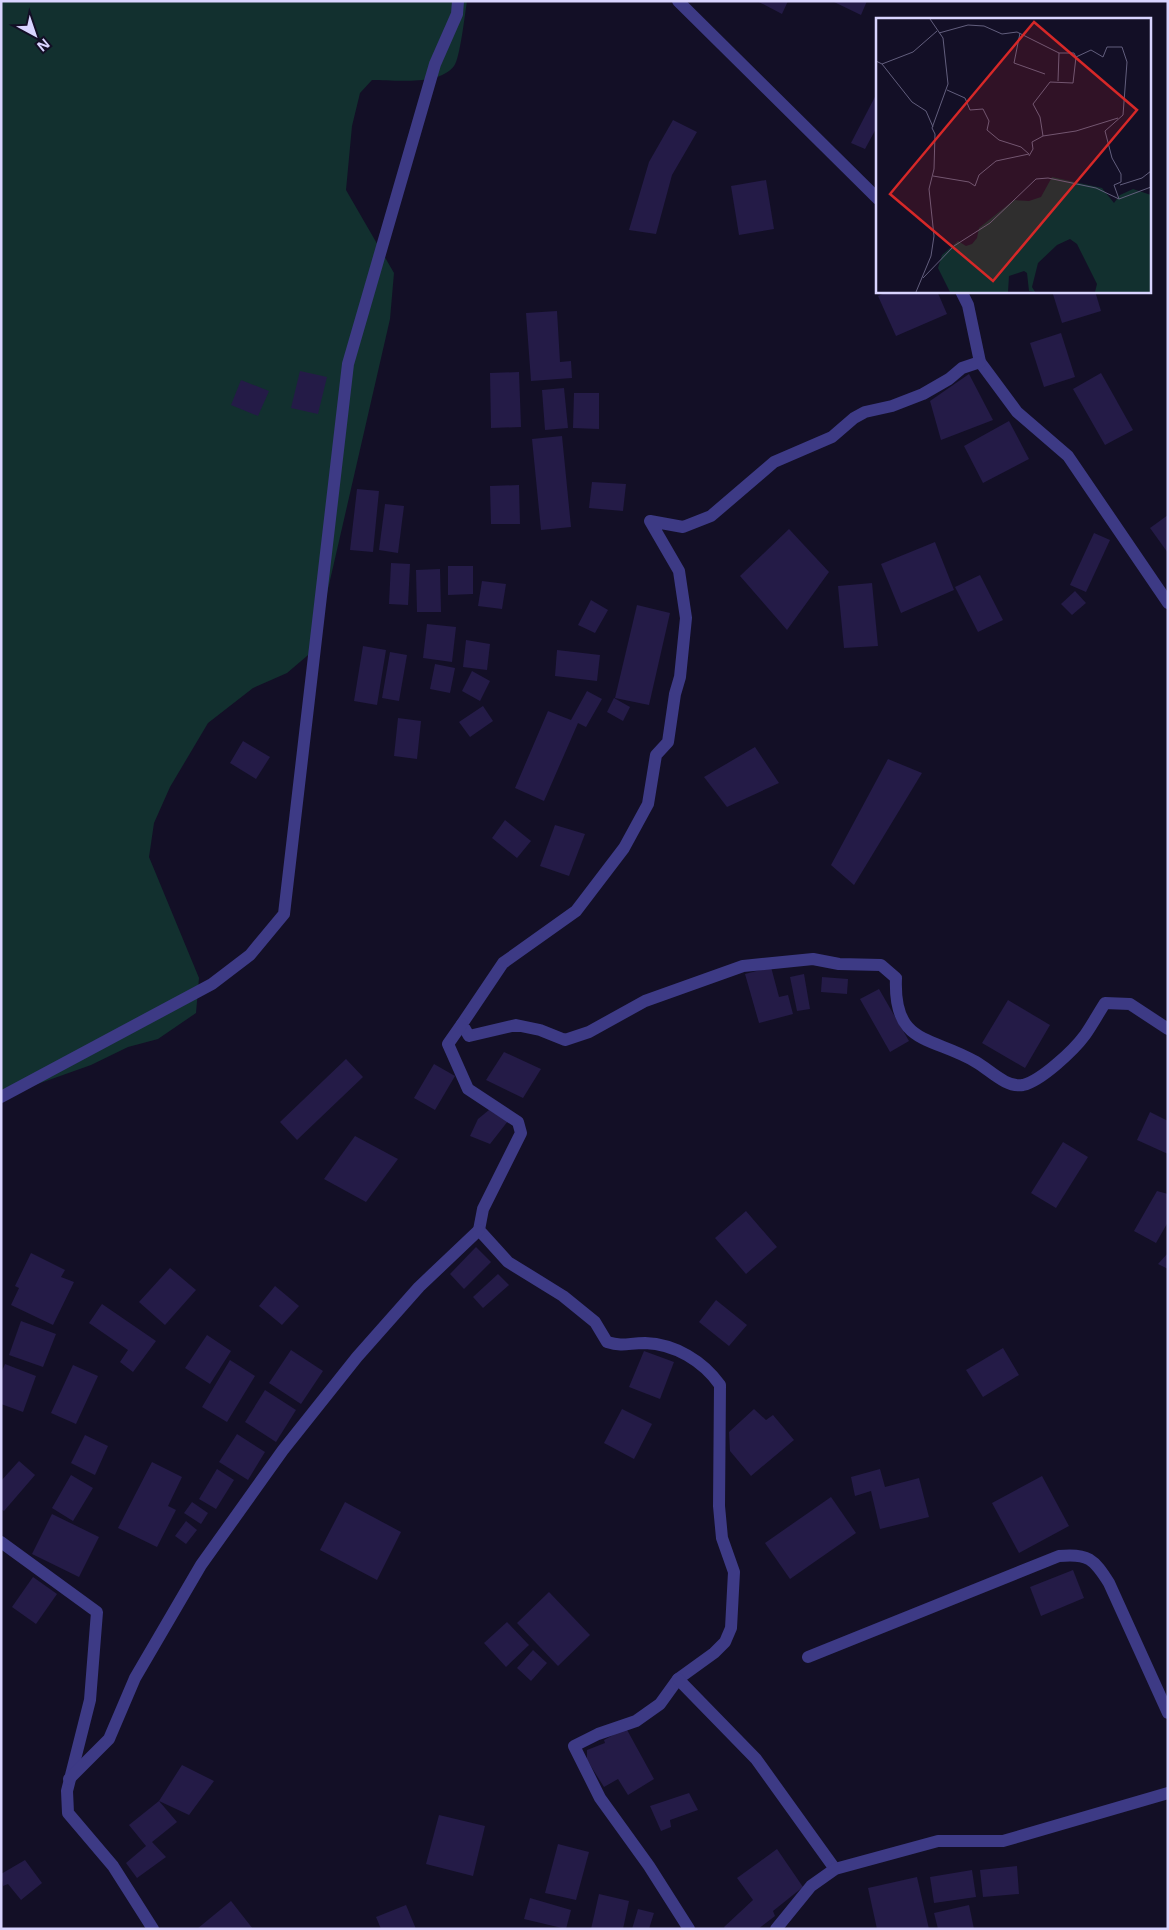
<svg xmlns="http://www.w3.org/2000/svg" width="1169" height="1930" viewBox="0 0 1169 1930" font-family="'Noto Sans',sans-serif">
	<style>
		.green { fill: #12302f }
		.building { fill: #241b47 }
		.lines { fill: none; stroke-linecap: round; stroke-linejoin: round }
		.minor { stroke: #3d3a85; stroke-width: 12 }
		.inset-road { fill: none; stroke: #625e7d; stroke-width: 1 }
		.view { fill: #d62828; fill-opacity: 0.15; stroke: #d62828; stroke-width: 2.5 }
		.inset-edge { fill: none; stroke: #d9d4ff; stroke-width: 2.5 }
	</style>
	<rect width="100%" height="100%" fill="#130f26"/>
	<!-- green -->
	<path class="green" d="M1,1H467C465,13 460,59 454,66C439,86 394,80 372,80L360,93L352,126L346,190L394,273L390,319L314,650L287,673L253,688L208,723L170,787L154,823L149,857L199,978L196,1013L158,1039L128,1047L91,1065L1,1097Z"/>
	<!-- building -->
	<g class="building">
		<path d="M757,1H788L782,14Z"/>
		<path d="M832,1H867L861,15Z"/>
		<path d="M878,91V125L865,149L851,143Z"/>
		<path d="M673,120L697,132L672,175L656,234L629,230L649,162Z"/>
		<path d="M766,180L774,229L739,235L731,186Z"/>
		<path d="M889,291H937L947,314L896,336L878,296Z"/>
		<path d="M1052,291H1095L1101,311L1062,323Z"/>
		<path d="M557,311L560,362L571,361L572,378L531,381L526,313Z"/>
		<path d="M1061,333L1075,377L1044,387L1030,343Z"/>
		<path d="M300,371L327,377L318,414L291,408Z"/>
		<path d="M519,372L521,427L491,428L490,373Z"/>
		<path d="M1101,373L1133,430L1105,445L1073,389Z"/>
		<path d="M969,374L993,420L941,440L930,401Z"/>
		<path d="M241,380L269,391L258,416L231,405Z"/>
		<path d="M564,388L568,428L545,430L542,390Z"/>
		<path d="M574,393H599V429L573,428Z"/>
		<path d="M1009,421L1029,459L983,483L964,446Z"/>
		<path d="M562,436L571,527L541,530L532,439Z"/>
		<path d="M592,482L626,484L623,511L589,508Z"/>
		<path d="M519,485L520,524H491L490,486Z"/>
		<path d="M357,489L379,491L373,552L350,550Z"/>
		<path d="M385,504L404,506L398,553L379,550Z"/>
		<path d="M1168,515V553L1150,528Z"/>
		<path d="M789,529L829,572L787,630L740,576Z"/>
		<path d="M1094,533L1110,540L1086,592L1070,585Z"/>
		<path d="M935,542L954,590L901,613L881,564Z"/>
		<path d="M391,563L410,564L408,605L389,604Z"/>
		<path d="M448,566H473V594L448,595Z"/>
		<path d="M440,569L441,612H417L416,570Z"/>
		<path d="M980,575L1003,620L978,632L955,587Z"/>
		<path d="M482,581L506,584L502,609L478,606Z"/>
		<path d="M872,583L878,646L844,648L838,586Z"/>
		<path d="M1075,591L1086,603L1072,615L1061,604Z"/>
		<path d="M591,600L608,610L595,633L578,625Z"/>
		<path d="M637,605L670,613L649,705L615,698Z"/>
		<path d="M427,624L456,627L452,662L423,658Z"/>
		<path d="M466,640L490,644L487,670L463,667Z"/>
		<path d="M363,646L386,650L377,705L354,701Z"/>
		<path d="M557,650L600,655L597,681L555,676Z"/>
		<path d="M390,652L407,655L399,701L382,698Z"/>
		<path d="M435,664L455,668L450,693L430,689Z"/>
		<path d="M472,671L490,681L480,701L462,691Z"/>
		<path d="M587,691L602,699L586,727L578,723L544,801L515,788L548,711L571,720Z"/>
		<path d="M614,698L630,707L623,721L607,712Z"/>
		<path d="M483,706L493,721L470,737L459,722Z"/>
		<path d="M398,718L421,721L417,759L394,756Z"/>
		<path d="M243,741L270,757L256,779L230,763Z"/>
		<path d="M755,747L779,783L727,807L704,777Z"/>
		<path d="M888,759L922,773L854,885L831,865Z"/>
		<path d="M505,820L531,841L517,858L492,838Z"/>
		<path d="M555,825L585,834L569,876L540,866Z"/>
		<path d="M771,967L779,997L788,995L793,1014L759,1023L745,974Z"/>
		<path d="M804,974L810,1009L797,1011L790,977Z"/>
		<path d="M822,977L848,979L847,994L821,992Z"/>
		<path d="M879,989L909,1041L890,1052L860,999Z"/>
		<path d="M1008,1000L1050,1025L1025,1068L982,1043Z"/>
		<path d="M504,1052L541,1069L523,1098L486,1080Z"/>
		<path d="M346,1059L363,1077L297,1140L280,1122Z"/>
		<path d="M434,1064L455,1076L435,1110L414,1098Z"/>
		<path d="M489,1110L508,1121L490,1144L470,1136L478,1119Z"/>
		<path d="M1150,1112L1168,1121V1154L1137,1140Z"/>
		<path d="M355,1136L398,1159L366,1202L324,1179Z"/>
		<path d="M1063,1142L1088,1157L1056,1208L1031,1193Z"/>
		<path d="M1157,1191L1168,1194V1222L1156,1243L1134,1231Z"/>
		<path d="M746,1211L777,1247L746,1274L715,1238Z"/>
		<path d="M476,1247L491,1262L464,1289L450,1274Z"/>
		<path d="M31,1253L65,1270L61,1277L74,1282L53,1325L11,1305L19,1288L15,1286Z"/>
		<path d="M1168,1253V1269L1158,1264Z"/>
		<path d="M170,1268L196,1290L165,1325L139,1302Z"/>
		<path d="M498,1274L509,1285L483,1308L473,1297Z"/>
		<path d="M275,1286L299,1306L282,1325L259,1306Z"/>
		<path d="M716,1300L747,1325L729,1346L699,1322Z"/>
		<path d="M102,1304L156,1341L133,1372L120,1362L128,1350L89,1323Z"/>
		<path d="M21,1321L56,1334L43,1367L9,1355Z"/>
		<path d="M207,1335L231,1351L210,1384L185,1368Z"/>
		<path d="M1003,1348L1019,1375L983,1397L966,1370Z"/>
		<path d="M291,1350L323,1371L301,1404L269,1383Z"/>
		<path d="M644,1351L674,1362L660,1399L629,1387Z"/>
		<path d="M230,1360L255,1376L227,1422L202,1407Z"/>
		<path d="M5,1364L36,1376L23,1412L1,1404V1373Z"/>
		<path d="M73,1365L98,1376L76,1424L51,1413Z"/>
		<path d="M265,1390L296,1410L276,1442L245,1422Z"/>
		<path d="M622,1409L652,1424L634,1459L604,1443Z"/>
		<path d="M754,1409L766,1420L773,1415L794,1440L751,1476L730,1451L729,1432Z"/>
		<path d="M237,1434L265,1452L248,1480L219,1462Z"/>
		<path d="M85,1435L108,1446L95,1475L71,1463Z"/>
		<path d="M19,1461L35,1475L4,1511L1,1509V1481Z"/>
		<path d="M152,1462L182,1477L168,1506L176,1510L157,1547L118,1528Z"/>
		<path d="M217,1469L234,1480L216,1509L199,1499Z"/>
		<path d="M880,1469L885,1487L919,1478L929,1517L880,1529L871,1491L855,1496L851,1477Z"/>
		<path d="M71,1475L93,1488L73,1521L52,1508Z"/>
		<path d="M1042,1476L1069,1526L1019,1553L992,1503Z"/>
		<path d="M831,1497L856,1533L790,1579L765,1543Z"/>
		<path d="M192,1502L208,1513L201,1524L184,1513Z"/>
		<path d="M345,1502L401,1532L377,1580L320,1550Z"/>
		<path d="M52,1514L99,1537L79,1577L32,1554Z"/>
		<path d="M186,1521L197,1530L186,1544L175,1536Z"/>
		<path d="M1073,1570L1084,1598L1041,1616L1030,1587Z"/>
		<path d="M33,1577L57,1594L36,1624L12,1607Z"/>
		<path d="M549,1592L590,1635L558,1666L517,1623Z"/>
		<path d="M507,1622L529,1645L506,1667L484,1643Z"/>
		<path d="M533,1650L547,1663L531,1681L517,1668Z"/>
		<path d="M626,1728L654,1779L628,1795L618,1779L604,1787L587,1760V1750L605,1743L604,1740Z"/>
		<path d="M182,1765L214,1781L189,1815L159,1801L177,1822L152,1842L166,1857L137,1878L126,1863L146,1846L129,1825L159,1801Z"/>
		<path d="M689,1793L698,1810L670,1820L671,1827L661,1831L650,1806Z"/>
		<path d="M439,1815L485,1826L473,1876L426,1864Z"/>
		<path d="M558,1844L589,1852L576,1900L545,1893Z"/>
		<path d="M777,1849L803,1887L773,1911L775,1916L758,1929H725L724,1927L753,1900L737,1878Z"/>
		<path d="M25,1860L42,1883L21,1900L8,1884L3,1886L1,1874Z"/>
		<path d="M1017,1866L1019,1894L983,1897L980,1870Z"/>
		<path d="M972,1870L976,1897L934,1903L930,1877Z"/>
		<path d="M917,1877L929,1929H877L868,1888Z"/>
		<path d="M599,1894L629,1901L623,1929H591Z"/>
		<path d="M530,1898L571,1910L566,1929L524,1919Z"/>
		<path d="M231,1901L253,1929H197Z"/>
		<path d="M406,1905L416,1929H381L376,1917Z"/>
		<path d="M969,1905L974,1929H938L934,1913Z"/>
		<path d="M638,1909L654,1913L649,1929H632Z"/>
	</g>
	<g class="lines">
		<!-- minor -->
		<g class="minor">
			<path d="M678,1L878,199"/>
			<path d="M961,291L968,305L980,362L1017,412L1068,456L1168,603"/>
			<path d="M980,362L962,368L949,379L923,394L892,406L865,412L854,418L832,437L774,462L711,516L683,527L650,521L679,571L686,618L680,677L675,694L668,742L656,755L648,804L624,848L576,911L503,963L462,1024L469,1036L516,1025L540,1030L565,1040L589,1032L645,1001L743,966L813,959L839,964L881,965L896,978C893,1046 932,1036 976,1062C990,1070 1006,1088 1023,1085C1041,1081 1074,1050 1085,1035C1092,1025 1098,1014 1105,1003L1130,1004L1168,1029"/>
			<path d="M462,1024L448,1044L468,1089L518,1122L521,1133L483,1209L479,1230L508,1262L563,1296L595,1322L607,1342C624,1347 628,1343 645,1343C675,1344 703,1361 720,1385L719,1506L722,1538L734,1572L731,1628L725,1642L714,1653L678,1679L660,1704L636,1721L598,1734L574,1746L600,1798L649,1866L689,1929"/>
			<path d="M1,1097L212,984L250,955L284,914L348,364L435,64L457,14L458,1"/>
			<path d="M1,1542L97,1612L90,1700L67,1791L68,1813L113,1866L153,1929"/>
			<path d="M808,1657L1059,1556C1088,1553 1094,1559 1109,1583L1168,1713"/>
			<path d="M678,1679L756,1759L835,1869"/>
			<path d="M69,1779L109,1739L135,1678L201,1565L283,1450L357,1357L419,1287L479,1230"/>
			<path d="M776,1929L811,1886L835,1869L938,1841H1003L1168,1793"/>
		</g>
	</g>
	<!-- overview -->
	<g transform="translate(876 18)">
		<rect width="275" height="275" fill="#130f26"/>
		<path d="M176,159L226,170L238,185L244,177L257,171L275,177V274H219L221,266L201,226L194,221L181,227L162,245L156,269L159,274L153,273L151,255L148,253L133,258L132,274H74L62,250L66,237L82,223L90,228L96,226L101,220L103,210L138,182L153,183L165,179Z" fill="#12302f"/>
		<path class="inset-road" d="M63,15L92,7L108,8L126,16L141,14L183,35H198L200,39L215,32L227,39L231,29H246L251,44L247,97L229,113L236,140L245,156V164L238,167L243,181M144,15L138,45L169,56M0,43L6,46L37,34L61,13M6,46L36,84L50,93L57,109M182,63L183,35M167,118L200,113L242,100M153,138L157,131L156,124L167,118L164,99L157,86L174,64L197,65L200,39M57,158L93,164L99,168L103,157L120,143L153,136L145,129L123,122L111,112L113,103L107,91L94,92L89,80L71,72M244,167L266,160L275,153M243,181L275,169M47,260L78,228L114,205L160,161L172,160L220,170L243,181M40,274L55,238L58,218L53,171L58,151L59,116L56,110L72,66L67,20L54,1"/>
		<path class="view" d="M158,4L261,92L117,263L14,176Z"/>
		<rect width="275" height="275" class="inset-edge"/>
	</g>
	<!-- border -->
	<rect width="1169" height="1930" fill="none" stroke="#d9d4ff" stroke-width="5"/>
	<!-- north arrow -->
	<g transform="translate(35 35) rotate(140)" stroke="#130f26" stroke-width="4" paint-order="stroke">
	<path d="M0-4L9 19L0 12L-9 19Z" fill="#d9d4ff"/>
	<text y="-8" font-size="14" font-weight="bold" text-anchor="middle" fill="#d9d4ff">N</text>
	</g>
</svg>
